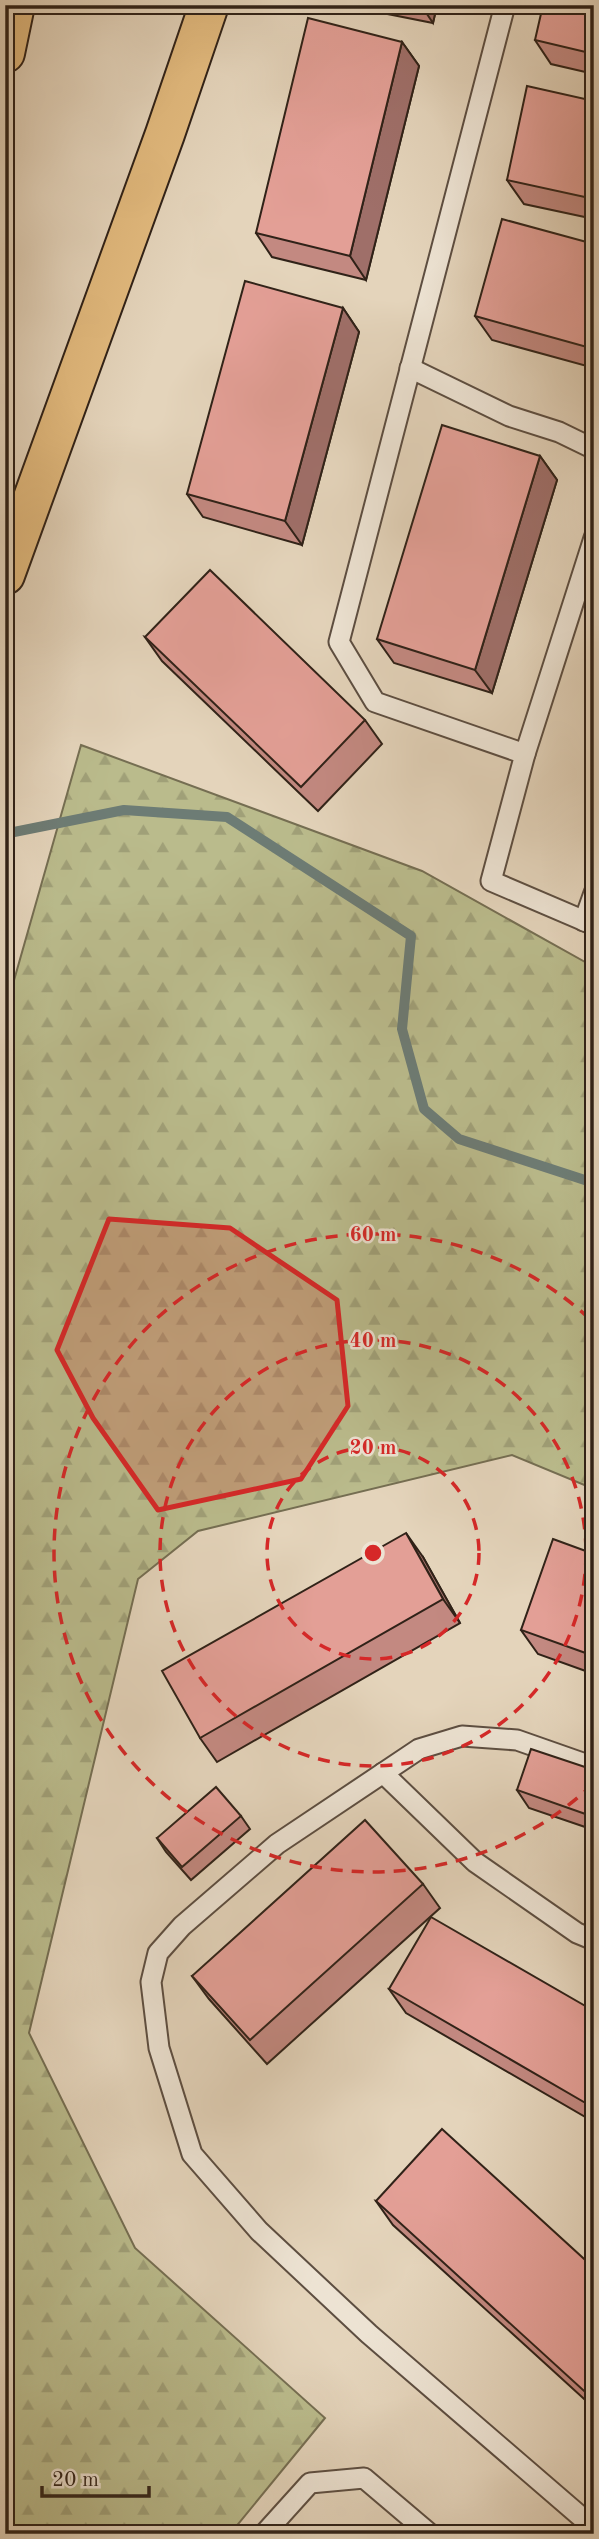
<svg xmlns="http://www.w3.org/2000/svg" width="599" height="2539" viewBox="0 0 599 2539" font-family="'Old Standard TT',serif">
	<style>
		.forest { fill: url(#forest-firs); stroke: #756e52; stroke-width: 2 }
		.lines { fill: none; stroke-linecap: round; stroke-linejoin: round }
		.stream { stroke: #6d7c75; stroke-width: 10 }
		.lane-casing { stroke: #5d4e41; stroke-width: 23 }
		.highway-casing { stroke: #302218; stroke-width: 42 }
		.lane { stroke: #ede3d3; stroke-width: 19 }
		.highway { stroke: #e2ba7e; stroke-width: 38 }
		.wall { fill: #c38981; stroke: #302218; stroke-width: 2 }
		.shaded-wall { fill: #9f6f69; stroke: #302218; stroke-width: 2 }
		.building { fill: #e39f96; stroke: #302218; stroke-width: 2 }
		.marked { fill: #d62828; fill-opacity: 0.2; stroke: #d62828; stroke-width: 5; stroke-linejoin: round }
		.ring { fill: none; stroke: #d62828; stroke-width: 3.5; stroke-dasharray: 12 9 }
		.centre { fill: #d62828; stroke: #ede3d3; stroke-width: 3.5 }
		.ring-label { font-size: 21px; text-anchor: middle; font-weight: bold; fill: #d62828; stroke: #ede3d3; stroke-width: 5; stroke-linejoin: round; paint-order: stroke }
	</style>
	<defs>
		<pattern id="forest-firs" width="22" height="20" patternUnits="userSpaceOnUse" patternTransform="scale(1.75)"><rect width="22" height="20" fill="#babb8c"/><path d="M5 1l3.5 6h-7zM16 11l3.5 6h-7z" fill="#a0a078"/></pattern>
	</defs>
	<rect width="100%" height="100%" fill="#e4d4bb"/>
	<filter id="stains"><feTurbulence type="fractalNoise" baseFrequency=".00286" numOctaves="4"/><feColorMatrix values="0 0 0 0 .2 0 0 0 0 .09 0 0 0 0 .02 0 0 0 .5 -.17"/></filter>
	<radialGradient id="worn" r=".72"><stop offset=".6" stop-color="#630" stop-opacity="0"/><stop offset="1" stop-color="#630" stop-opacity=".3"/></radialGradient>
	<!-- forest -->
	<path class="forest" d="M81,745L422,871L594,967V1489L512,1455L198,1531L138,1579L29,2033L135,2248L325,2418L230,2534H5V1012Z"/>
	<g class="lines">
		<!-- stream -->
		<path class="stream" d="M14,832L124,810L227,817L411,936L402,1029L424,1109L459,1139L594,1183"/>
		<!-- lane casing -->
		<g class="lane-casing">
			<g id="lane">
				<path d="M505,5L339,642L375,702L525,754L491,881L594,925"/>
				<path d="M410,368L509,416L559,432L594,449"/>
				<path d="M525,754L594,538"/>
				<path d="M584,921L594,893"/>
				<path d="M594,1767L517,1740L462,1736L419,1749L277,1844L182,1926L158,1953L151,1982L159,2048L192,2154L259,2231L369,2334L594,2528"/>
				<path d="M383,1773L475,1862L577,1933L594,1940"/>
				<path d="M264,2534L310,2483L364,2478L430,2534"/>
			</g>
		</g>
		<!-- highway casing -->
		<g class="highway-casing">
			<g id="highway">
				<path d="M5,53L15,5"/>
				<path d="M5,575L165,134L209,5"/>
			</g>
		</g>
		<!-- lane -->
		<use href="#lane" class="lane"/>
		<!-- highway -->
		<use href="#highway" class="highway"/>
	</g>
	<!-- wall -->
	<g class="wall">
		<path d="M342,5H437L433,23Z"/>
		<path d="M594,5V74L551,64L535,40Z"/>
		<path d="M402,42L419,66L366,280L272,257L256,233Z"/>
		<path d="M594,101V219L524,204L507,180Z"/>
		<path d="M594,244V368L492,340L475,316Z"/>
		<path d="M343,308L359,332L302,545L203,517L187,494Z"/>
		<path d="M540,456L557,480L492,693L394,663L377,639Z"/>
		<path d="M145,637L365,720L382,744L318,811L162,661Z"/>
		<path d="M594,1554V1674L538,1654L521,1630Z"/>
		<path d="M423,1557L460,1623L217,1762L200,1738Z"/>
		<path d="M594,1770V1830L529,1808L517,1790Z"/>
		<path d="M241,1816L250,1829L191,1880L166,1852L157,1838Z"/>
		<path d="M423,1884L440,1908L267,2064L209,1999L192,1976Z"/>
		<path d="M389,1989L594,2011V2122L406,2013Z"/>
		<path d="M376,2201L594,2268V2408L393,2225Z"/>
	</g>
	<!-- shaded-wall -->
	<g class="shaded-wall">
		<path d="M421,5H437L433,23Z"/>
		<path d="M402,42L419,66L366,280L350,256Z"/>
		<path d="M343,308L359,332L302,545L285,521Z"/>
		<path d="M540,456L557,480L492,693L475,670Z"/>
		<path d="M406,1533L423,1557L460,1623L443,1599Z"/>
		<path d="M594,2098V2111L589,2105Z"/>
	</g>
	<!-- building -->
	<g class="building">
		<path d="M543,5H594V54L535,40Z"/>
		<path d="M308,18L402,42L350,256L256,233Z"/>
		<path d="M527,86L594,101V199L507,180Z"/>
		<path d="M502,219L594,244V349L475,316Z"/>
		<path d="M245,281L343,308L285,521L187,494Z"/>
		<path d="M442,425L540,456L475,670L377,639Z"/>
		<path d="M210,570L365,720L301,787L145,637Z"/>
		<path d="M406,1533L443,1599L200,1738L162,1671Z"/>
		<path d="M553,1539L594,1554V1656L521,1630Z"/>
		<path d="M531,1749L594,1770V1817L517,1790Z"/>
		<path d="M216,1787L241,1816L182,1867L157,1838Z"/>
		<path d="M365,1820L423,1884L250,2040L192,1976Z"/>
		<path d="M431,1917L594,2011V2098L589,2105L389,1989Z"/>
		<path d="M442,2129L594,2268V2400L376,2201Z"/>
	</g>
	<!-- marked area -->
	<path class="marked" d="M109,1219L230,1228L337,1300L348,1406L301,1479L158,1510L93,1418L57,1350Z"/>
	<!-- distance rings -->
	<g class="ring">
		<circle cx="373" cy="1553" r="106"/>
		<circle cx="373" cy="1553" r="213"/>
		<path d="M593 1784A319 319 0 1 1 593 1322"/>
	</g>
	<circle cx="373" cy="1553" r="10" class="centre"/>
	<g class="ring-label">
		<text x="373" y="1241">60 m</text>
		<text x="373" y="1347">40 m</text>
		<text x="373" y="1454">20 m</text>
	</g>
	<!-- margin -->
	<rect width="599" height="2539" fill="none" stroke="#e4d4bb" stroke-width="28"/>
	<rect x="7" y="7" width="585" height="2525" fill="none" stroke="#302218" stroke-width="3.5"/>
	<rect x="14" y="14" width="571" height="2511" fill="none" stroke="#302218" stroke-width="2"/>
	<!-- scale -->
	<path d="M42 2486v10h107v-10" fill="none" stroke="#302218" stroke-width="3.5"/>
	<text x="52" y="2486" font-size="21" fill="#302218" stroke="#ede3d3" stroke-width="5" paint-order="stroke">20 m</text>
	<rect width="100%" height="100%" filter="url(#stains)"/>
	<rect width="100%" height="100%" fill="url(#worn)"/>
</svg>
